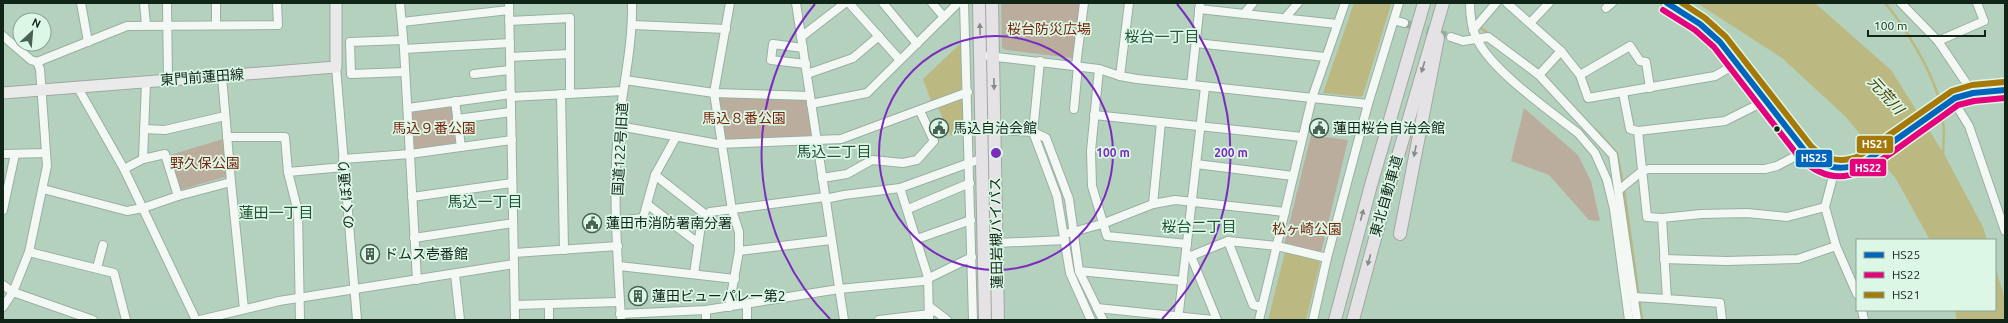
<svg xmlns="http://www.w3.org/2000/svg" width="2008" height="323" viewBox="0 0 2008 323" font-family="Ubuntu,'Noto Sans JP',sans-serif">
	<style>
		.green { fill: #bbad9d }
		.water { fill: #bcb881 }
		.pier { fill: #b4d1be }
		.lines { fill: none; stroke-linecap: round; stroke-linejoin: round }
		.stream { stroke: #bcb881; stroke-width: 2.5 }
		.minor-tunnel { stroke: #93ae9d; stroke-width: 8; stroke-dasharray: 8 4; stroke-linecap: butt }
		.minor-casing { stroke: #99afa1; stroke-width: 10 }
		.major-casing { stroke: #a0a7a3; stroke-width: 13 }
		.highway-casing { stroke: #a0a7a3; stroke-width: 14 }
		.minor { stroke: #f4f8f5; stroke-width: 8 }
		.major { stroke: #eaeaeb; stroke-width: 11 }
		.highway { stroke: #e4e2e4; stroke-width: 12 }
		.bus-1-casing { stroke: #dcf7e5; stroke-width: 9 }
		.bus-2-casing { stroke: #dcf7e5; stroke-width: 9 }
		.bus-3-casing { stroke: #dcf7e5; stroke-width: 9 }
		.bus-1 { stroke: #0065bd; stroke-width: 6 }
		.bus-2 { stroke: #e5007d; stroke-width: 6 }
		.bus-3 { stroke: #a67808; stroke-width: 6 }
		.oneway { fill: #858c88 }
		.ring { fill: none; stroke: #7b2cbf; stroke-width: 2 }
		.bus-dot { fill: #102418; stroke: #dcf7e5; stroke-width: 1.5 }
		.labels { text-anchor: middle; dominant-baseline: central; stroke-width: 3.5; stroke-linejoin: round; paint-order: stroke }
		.park-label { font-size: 14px; fill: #78230c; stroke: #dcf7e5 }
		.street-label { font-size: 14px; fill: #102418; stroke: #dcf7e5 }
		.poi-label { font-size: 14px; fill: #102418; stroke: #dcf7e5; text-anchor: start }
		.neighbourhood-label { font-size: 15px; fill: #235437; stroke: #dcf7e5 }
		.water-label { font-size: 15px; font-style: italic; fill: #4c3f04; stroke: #dcf7e5 }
		.centre { fill: #7b2cbf; stroke: #dcf7e5; stroke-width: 2 }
		.ring-label { font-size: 12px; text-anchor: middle; font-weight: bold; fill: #7b2cbf; stroke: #dcf7e5; stroke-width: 3.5; stroke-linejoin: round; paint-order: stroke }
		.line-badge { stroke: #dcf7e5; stroke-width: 1.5 }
		.badge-label { font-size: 11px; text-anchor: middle; font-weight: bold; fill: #fff }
	</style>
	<rect width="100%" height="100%" fill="#b4d1be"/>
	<!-- green -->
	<g class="green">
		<path d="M1001,3H1081L1075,56L1072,58L1006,50L1002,48Z"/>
		<path d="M719,95L804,99L807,101L812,133L809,136L728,141L724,138L717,98Z"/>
		<path d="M451,104L454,106L457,143L455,145L417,151L414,149L412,113L414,109Z"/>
		<path d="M1524,108L1578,155L1591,181L1600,221L1589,220L1549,175L1511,161Z"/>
		<path d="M1311,135L1348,140L1321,253L1284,245Z"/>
		<path d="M223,139L228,176L180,190L170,155Z"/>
	</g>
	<!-- water -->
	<g class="water">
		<path d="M1354,3H1385L1391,5L1363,95L1361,97L1323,93Z"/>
		<path d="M1697,3H1815L1891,70L1944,154L1983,227L1987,240H1930L1896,179L1846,117L1782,58Z"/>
		<path d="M962,42V87L961,91L931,101L923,79Z"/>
		<path d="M960,100L964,102V130L951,136L938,108Z"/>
		<path d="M1285,252L1318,259L1320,263L1306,320H1268Z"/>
		<path d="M1995,267L2005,299V320H1957L1955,310H1995Z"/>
	</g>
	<!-- pier -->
	<path class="pier" d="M1927,123L1928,126L1879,161L1877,158Z"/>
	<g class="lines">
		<!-- stream -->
		<g class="stream">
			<path d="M1885,3C1905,26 1933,73 1940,103"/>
			<path d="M1481,28L1540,71"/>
			<path d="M1941,112L1944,128L1943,157"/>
			<path d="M1596,130L1617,153L1623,184"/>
			<path d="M1624,189L1642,320"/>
		</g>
		<!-- minor-tunnel -->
		<path class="minor-tunnel" d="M1404,23L1451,37"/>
		<!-- minor casing -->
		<g class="minor-casing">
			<g id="minor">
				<path d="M81,3L88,42"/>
				<path d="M144,3L146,25"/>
				<path d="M167,3L168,80"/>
				<path d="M216,3V25"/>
				<path d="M400,3L404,49L417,280"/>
				<path d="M509,3L515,320"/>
				<path d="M796,3L844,320"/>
				<path d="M849,3L899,59"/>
				<path d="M883,3L917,44"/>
				<path d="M932,3L944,17"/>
				<path d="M964,3L973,320"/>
				<path d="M1470,3C1470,15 1471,28 1477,39C1491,70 1550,111 1578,133L1595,153L1607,180L1614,209L1629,320"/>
				<path d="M1507,3L1561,51L1580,75L1588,98L1715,76L1737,63"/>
				<path d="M1901,3L1938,41L1973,93"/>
				<path d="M1606,8L1612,3"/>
				<path d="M1199,9L1337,24"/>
				<path d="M1244,14L1253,3"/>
				<path d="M1285,18L1298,3"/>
				<path d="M1394,20L1404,23"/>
				<path d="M509,21L570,18V94"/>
				<path d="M402,22L509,10"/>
				<path d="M1531,22L1549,3"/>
				<path d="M633,25L726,29"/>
				<path d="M1473,30L1496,3"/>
				<path d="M3,36L31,60L37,62L40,69L47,166L29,252L13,292L3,307"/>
				<path d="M801,37L845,3"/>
				<path d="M1451,37L1463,41L1488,37L1539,75L1613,155L1637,320"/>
				<path d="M403,40L350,42L351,74L405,72"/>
				<path d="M1938,41L1984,21L1977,3"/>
				<path d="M1196,43L1325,57"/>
				<path d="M803,48L773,44L771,60L806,64"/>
				<path d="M404,49L510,43"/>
				<path d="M988,56L1099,69L1120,76L1137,79L1368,104"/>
				<path d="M510,57L570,54"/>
				<path d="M1040,61L1033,132L1057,196L1070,273L1091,320"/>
				<path d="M37,62L127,26L278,25L277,3"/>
				<path d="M1076,66L1084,3"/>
				<path d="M336,67L357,320"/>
				<path d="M1099,69L1091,151L1092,186L1107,236L1187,244"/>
				<path d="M474,74L510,70"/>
				<path d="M807,74L853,58L879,36"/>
				<path d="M1539,75L1561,51"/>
				<path d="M1580,75L1630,46L1640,61L1646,62L1650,88"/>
				<path d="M222,76L231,182L244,309"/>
				<path d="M1120,76L1129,3"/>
				<path d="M625,80L714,93L810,96"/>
				<path d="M1191,85L1200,3"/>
				<path d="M78,88L124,169L196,320"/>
				<path d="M1623,93L1630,129L1638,131L1647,217L1662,218L1667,299L1720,303L1722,320"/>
				<path d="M561,94L564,250"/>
				<path d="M1962,95L1956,105L1969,126L2005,231"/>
				<path d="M511,97L623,91"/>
				<path d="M455,101L461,147"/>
				<path d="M811,104L867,93L958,3"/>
				<path d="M408,108L511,94"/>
				<path d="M1074,109L1078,66"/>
				<path d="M1094,115L1302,137"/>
				<path d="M457,119L511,112"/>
				<path d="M619,126L718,144L841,139L968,92"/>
				<path d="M144,129L165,130L225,116"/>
				<path d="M995,130L1033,132L1046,138L1069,199L1079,271L1103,320"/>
				<path d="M1638,131L1725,121L1765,101"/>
				<path d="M227,137H285L288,172L298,212L300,320"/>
				<path d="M3,154L46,153"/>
				<path d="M143,159L146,82"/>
				<path d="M343,159L410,154L512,140"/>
				<path d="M1196,164L1293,176"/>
				<path d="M124,169L143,159L165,154L178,196"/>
				<path d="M1835,169L1825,207L1836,246L1857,294"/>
				<path d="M288,172L344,167"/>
				<path d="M655,175L706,215"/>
				<path d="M822,178L847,174L872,160L903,163L917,160L934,141L920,111"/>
				<path d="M900,188L928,277L929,320"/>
				<path d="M43,189L127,211L143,208L178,196L231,182"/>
				<path d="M1619,190L1642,171L1649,169H1765L1777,166L1805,151"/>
				<path d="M412,197L512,183"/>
				<path d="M825,199L844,195L900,188L983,158"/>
				<path d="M1153,204L1161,122"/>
				<path d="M648,205L698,243"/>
				<path d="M908,209L970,183"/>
				<path d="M3,210L15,154"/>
				<path d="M1662,218L1701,214L1747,213L1787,217L1825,207"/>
				<path d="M617,221L643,218L655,175L676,137"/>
				<path d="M1069,233L1102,224L1153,204L1175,200L1285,212"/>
				<path d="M414,238L513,223"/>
				<path d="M917,239L971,220"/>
				<path d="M1228,241L1253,305L1262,307"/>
				<path d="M997,243L1065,240"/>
				<path d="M739,251L831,240"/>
				<path d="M29,252L114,273L126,320"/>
				<path d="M514,253L618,246"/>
				<path d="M1186,255L1191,256L1228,241L1277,246L1327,258"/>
				<path d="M1191,256L1217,320"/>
				<path d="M1664,259L1726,261L1798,259L1836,246"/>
				<path d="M619,266L735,279"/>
				<path d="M97,268L103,245"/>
				<path d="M1079,271L1183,281"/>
				<path d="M455,274L460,320"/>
				<path d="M694,274L701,225L710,212L825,197"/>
				<path d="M3,285L13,292L93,320"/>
				<path d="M1633,297L1667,299"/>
				<path d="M549,304V320"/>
				<path d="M747,304V320"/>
				<path d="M515,305L620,302"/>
				<path d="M729,307L739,251V232L732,210L714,93L730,3"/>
				<path d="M930,307L947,320"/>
				<path d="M1097,308L1213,320"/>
				<path d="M1862,310L1864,320"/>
				<path d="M620,314L706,310L839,289L923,281L972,257"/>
				<path d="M200,320L279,301L514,264"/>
				<path d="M621,320C618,262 613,202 617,144C620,97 633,51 632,3"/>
				<path d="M706,320V310"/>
				<path d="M879,320L930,314"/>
				<path d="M1178,320L1205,87"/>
				<path d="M1259,320L1312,98L1345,3"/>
				<path d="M1313,320L1327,258L1368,104L1399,3"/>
			</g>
		</g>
		<!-- major casing -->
		<g class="major-casing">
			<g id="major">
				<path d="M1667,3L1700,24L1720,42L1805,151C1821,169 1841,174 1863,163L1955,98L1973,93L2005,90"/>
				<path d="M3,93L336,67V3"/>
			</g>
		</g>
		<!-- highway casing -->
		<g class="highway-casing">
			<g id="highway">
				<path d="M979,3L985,320"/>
				<path d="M992,3L998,320"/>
				<path d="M1400,234L1438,38"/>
				<path d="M1335,320L1371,185L1424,3"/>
				<path d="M1353,320L1390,183L1443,3"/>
			</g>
		</g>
		<!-- minor -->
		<use href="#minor" class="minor"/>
		<!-- major -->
		<use href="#major" class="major"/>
		<!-- highway -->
		<use href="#highway" class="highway"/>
		<!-- bus-1 casing -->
		<g class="bus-1-casing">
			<path id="bus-1" d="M1667,3L1700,24L1720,42L1805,151C1822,168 1840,172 1863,163L1955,98L1973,93L2005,90"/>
		</g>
		<!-- bus-2 casing -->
		<g class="bus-2-casing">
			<path id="bus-2" d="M1663,10L1695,30L1714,47L1799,157C1837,194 1866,171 1901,146C1920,132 1939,119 1958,105L1974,101L2005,98"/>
		</g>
		<!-- bus-3 casing -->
		<g class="bus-3-casing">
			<path id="bus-3" d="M1682,3L1705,18L1726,37L1811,146C1825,160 1840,164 1859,156L1952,91L1972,85L2004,82"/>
		</g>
		<!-- bus-1 -->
		<use href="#bus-1" class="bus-1"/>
		<!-- bus-2 -->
		<use href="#bus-2" class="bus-2"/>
		<!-- bus-3 -->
		<use href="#bus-3" class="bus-3"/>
	</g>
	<!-- one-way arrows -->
	<defs><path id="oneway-solid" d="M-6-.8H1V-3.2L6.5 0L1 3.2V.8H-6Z"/></defs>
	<g class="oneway">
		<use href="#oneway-solid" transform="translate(980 29) rotate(-92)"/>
		<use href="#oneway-solid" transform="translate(1423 67) rotate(107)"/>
		<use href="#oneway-solid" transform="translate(994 84) rotate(89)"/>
		<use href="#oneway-solid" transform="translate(1415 151) rotate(101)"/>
		<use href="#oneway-solid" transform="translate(1362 215) rotate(-75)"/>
		<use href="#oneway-solid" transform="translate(1369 260) rotate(105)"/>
	</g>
	<!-- distance rings -->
	<g class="ring">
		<circle cx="996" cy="153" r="117"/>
		<path d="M830 319A235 235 0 0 1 815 4M1177 4A235 235 0 0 1 1162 319"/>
	</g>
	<!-- icons -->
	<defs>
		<g id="civic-ring" transform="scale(1)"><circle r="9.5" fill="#dcf7e5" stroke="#496152" stroke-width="1.5"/><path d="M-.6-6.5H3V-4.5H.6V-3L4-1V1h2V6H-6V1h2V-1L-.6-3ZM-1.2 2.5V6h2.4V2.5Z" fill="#496152"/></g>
		<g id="building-ring" transform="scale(1)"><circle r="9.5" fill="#dcf7e5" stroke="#496152" stroke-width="1.5"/><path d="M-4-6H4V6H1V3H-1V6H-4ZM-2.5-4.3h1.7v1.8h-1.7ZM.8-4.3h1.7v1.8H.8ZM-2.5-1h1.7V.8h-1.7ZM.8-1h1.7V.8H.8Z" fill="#496152"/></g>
	</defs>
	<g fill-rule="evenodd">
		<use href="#civic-ring" x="939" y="128"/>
		<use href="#civic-ring" x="1319" y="128"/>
		<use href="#civic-ring" x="592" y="223"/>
		<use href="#building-ring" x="370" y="254"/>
		<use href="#building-ring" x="638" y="296"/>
	</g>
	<!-- markers -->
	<circle class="bus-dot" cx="1777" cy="129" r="3.5"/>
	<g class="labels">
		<!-- park labels -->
		<g class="park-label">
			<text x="1049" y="29">桜台防災広場</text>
			<text x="744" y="118">馬込８番公園</text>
			<text x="434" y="128">馬込９番公園</text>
			<text x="205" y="163">野久保公園</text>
			<text x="1307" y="229">松ヶ崎公園</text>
		</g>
		<!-- street labels -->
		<g class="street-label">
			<text transform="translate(202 77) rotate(-4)">東門前蓮田線</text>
			<text transform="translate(620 149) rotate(-87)">国道122号旧道</text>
			<text transform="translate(346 194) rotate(-95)">のくぼ通り</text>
			<text transform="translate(1386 196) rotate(-74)">東北自動車道</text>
			<text transform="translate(996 233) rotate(-91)">蓮田岩槻バイパス</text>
		</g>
		<!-- poi labels -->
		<g class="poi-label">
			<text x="953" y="128">馬込自治会館</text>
			<text x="1333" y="128">蓮田桜台自治会館</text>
			<text x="606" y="223">蓮田市消防署南分署</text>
			<text x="384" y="254">ドムス壱番館</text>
			<text x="652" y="296">蓮田ビューパレー第2</text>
		</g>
		<!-- neighbourhood labels -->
		<g class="neighbourhood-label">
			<text x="1162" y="36">桜台一丁目</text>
			<text x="834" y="151">馬込二丁目</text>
			<text x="485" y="201">馬込一丁目</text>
			<text x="276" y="212">蓮田一丁目</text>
			<text x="1199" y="226">桜台二丁目</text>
		</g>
		<!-- water labels -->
		<g class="water-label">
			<text transform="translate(1886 95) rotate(48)">元荒川</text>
		</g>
	</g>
	<circle cx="996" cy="153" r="6" class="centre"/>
	<g class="ring-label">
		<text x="1113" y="157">100 m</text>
		<text x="1231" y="157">200 m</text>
	</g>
	<g class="line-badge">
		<rect x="1856" y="135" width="38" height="19" rx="4" fill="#a67808"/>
		<rect x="1795" y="149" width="38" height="19" rx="4" fill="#0065bd"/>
		<rect x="1849" y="158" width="38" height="19" rx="4" fill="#e5007d"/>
	</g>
	<g class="badge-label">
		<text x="1875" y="148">HS21</text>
		<text x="1814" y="162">HS25</text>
		<text x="1868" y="172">HS22</text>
	</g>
	<!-- border -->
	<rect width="2008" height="323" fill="none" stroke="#102418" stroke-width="8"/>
	<!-- legend -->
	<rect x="1856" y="239" width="140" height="72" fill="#dcf7e5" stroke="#8aa393"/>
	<rect x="1864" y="252" width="20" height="6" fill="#0065bd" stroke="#8aa393"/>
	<text x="1892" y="259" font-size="12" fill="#102418">HS25</text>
	<rect x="1864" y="272" width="20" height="6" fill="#e5007d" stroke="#8aa393"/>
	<text x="1892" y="279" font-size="12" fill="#102418">HS22</text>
	<rect x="1864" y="292" width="20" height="6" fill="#a67808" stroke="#8aa393"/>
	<text x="1892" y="299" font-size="12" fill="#102418">HS21</text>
	<!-- north arrow -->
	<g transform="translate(32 32) rotate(26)"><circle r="19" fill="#dcf7e5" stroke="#8aa393"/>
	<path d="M0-3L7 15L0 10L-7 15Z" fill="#496152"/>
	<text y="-6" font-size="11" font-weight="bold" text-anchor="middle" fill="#102418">N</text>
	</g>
	<!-- scale -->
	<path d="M1868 30v6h117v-6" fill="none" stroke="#102418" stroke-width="2"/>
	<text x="1874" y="30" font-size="12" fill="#102418" stroke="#dcf7e5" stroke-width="3" paint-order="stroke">100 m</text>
</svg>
